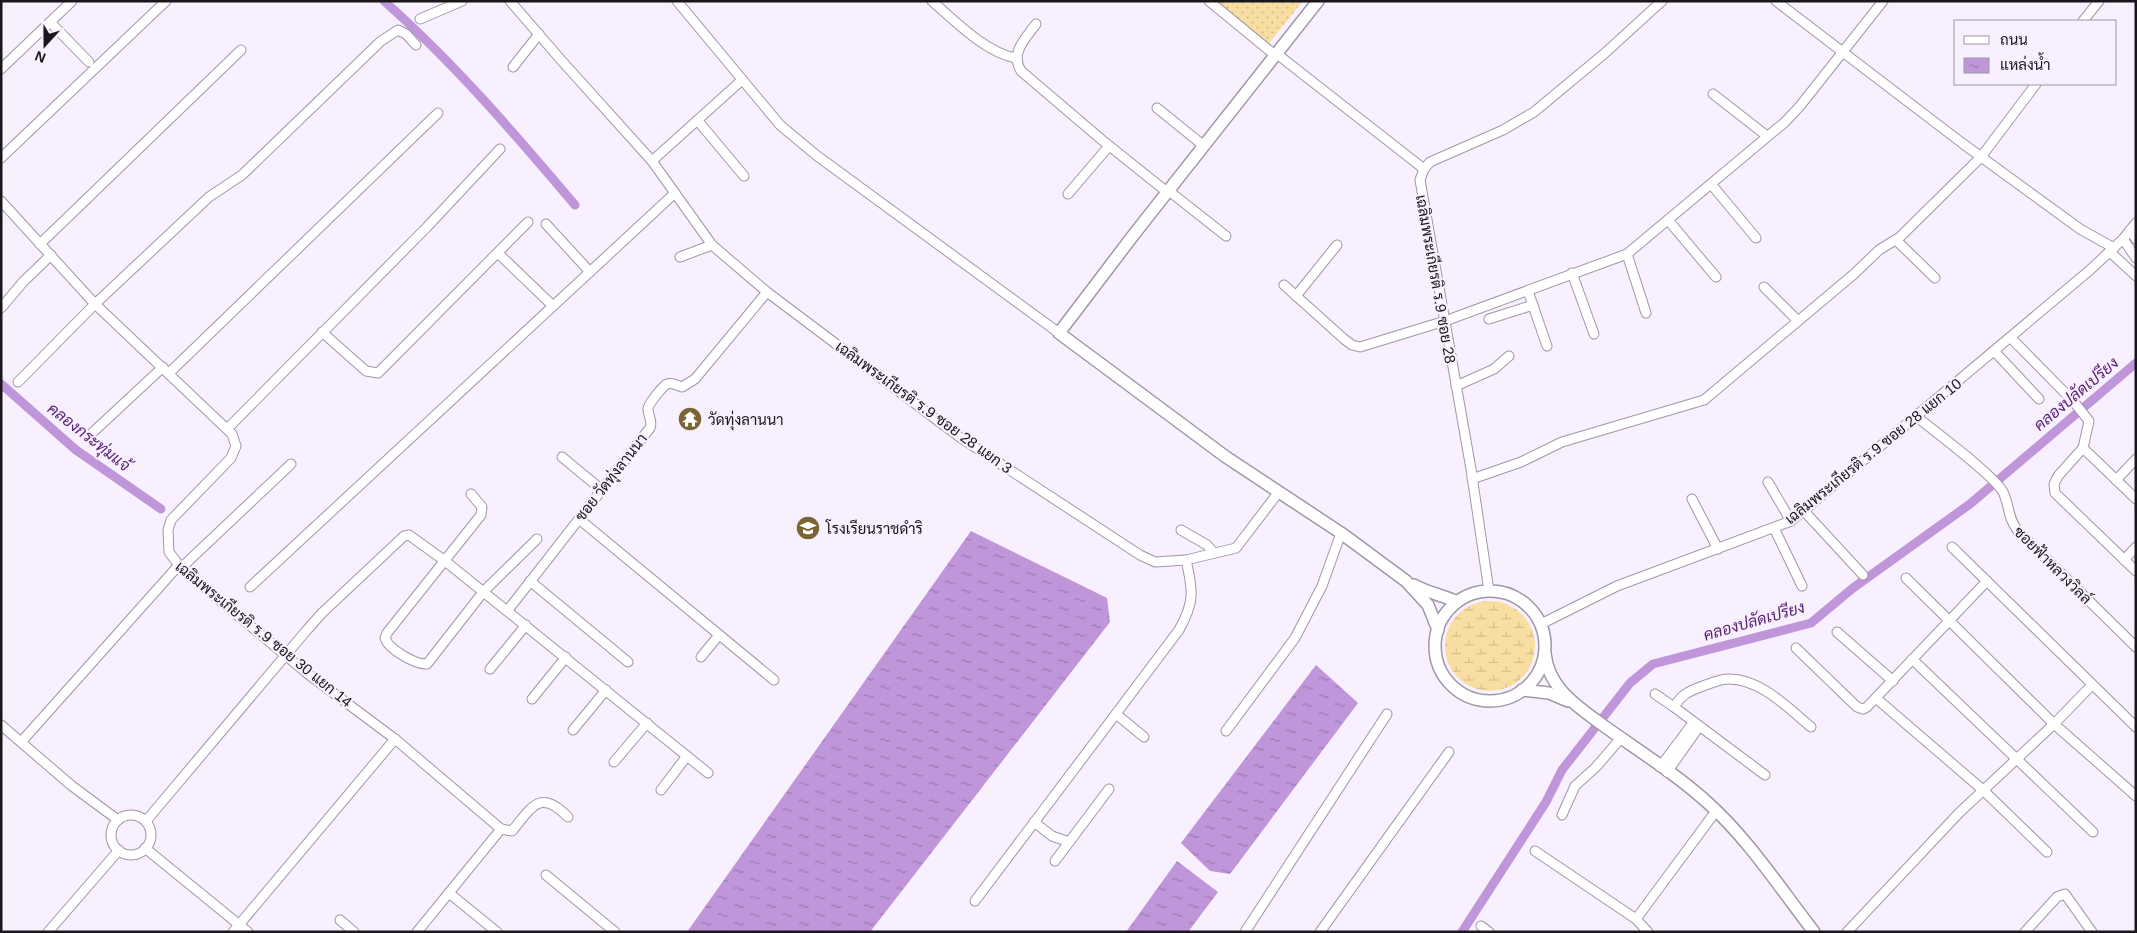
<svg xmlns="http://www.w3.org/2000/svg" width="2137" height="933" viewBox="0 0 2137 933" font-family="Arial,Sarabun,sans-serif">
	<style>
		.wetland { fill: url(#wetland-marsh) }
		.park { fill: url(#park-dots) }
		.water { fill: url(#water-ripples) }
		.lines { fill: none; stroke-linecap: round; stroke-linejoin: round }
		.canal { stroke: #c096da; stroke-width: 9 }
		.minor-casing { stroke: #a097a6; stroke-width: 11 }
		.major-casing { stroke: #a097a6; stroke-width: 14 }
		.minor { stroke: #fff; stroke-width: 9 }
		.major { stroke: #fff; stroke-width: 11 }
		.labels { text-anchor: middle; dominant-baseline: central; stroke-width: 4.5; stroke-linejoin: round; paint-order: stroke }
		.street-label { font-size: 15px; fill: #1a161c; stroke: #f8efff }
		.poi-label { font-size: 15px; fill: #1a161c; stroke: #f8efff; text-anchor: start }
		.water-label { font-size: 16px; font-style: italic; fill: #592474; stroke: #f8efff }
	</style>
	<defs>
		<pattern id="wetland-marsh" width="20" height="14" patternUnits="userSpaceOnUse" patternTransform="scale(1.25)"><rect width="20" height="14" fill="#f9dea1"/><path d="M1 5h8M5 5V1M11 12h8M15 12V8" fill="none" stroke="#d5be8a"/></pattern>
		<pattern id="park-dots" width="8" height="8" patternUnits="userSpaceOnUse" patternTransform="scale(1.25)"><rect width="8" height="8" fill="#f9dea1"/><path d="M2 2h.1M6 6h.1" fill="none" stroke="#d5be8a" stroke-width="1.8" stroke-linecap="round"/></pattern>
		<pattern id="water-ripples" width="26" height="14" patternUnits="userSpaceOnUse" patternTransform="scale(1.25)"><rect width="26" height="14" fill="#c096da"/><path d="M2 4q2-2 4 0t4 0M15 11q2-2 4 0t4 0" fill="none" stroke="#9b79b0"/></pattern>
	</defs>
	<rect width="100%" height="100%" fill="#f8efff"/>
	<!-- wetland -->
	<circle class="wetland" cx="1490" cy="646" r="45"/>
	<!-- park -->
	<path class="park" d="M1210,1H1303L1266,47Z"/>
	<!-- water -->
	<g class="water">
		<path d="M971,531L1107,598L1110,622L870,932H687Z"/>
		<path d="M1316,665L1358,703L1230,874L1210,871L1181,843Z"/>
		<path d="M1177,861L1218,892L1188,932H1126Z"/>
	</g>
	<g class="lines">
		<!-- canal -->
		<g class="canal">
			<path d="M384,1C454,63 515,134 575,205"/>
			<path d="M1,384L76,450L161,509"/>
			<path d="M1462,932L1546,802L1562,770L1630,683L1653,664L1811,623L1853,588L1970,504L2136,363"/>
		</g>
		<!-- minor casing -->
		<g class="minor-casing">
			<g id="minor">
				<path d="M510,1L561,60L652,161L712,245L767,292L961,438L1140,555L1155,562L1186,560L1236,548L1278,493"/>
				<path d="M677,1L780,125L816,155L1059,333"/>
				<path d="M932,1C955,21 986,53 1016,58"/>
				<path d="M1209,1L1276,56"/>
				<path d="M1776,1L1962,143L2080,229L2114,248"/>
				<path d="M420,19L462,1"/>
				<path d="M2083,21L2099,1"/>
				<path d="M50,22L89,62"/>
				<path d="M1036,24C1025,39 1010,53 1021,71L1102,140L1167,192"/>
				<path d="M1277,54L1424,169"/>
				<path d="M513,67L539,34"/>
				<path d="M1,69L72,1"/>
				<path d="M1713,94L1767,136"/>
				<path d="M1157,108L1204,146"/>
				<path d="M698,121L744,176"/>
				<path d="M1,158L166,1"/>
				<path d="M652,161L742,80"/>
				<path d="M1711,184L1756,238"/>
				<path d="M1169,191L1226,236"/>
				<path d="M1068,194L1109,146"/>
				<path d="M1,201L95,304L232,434L236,446L231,458L171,520L168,530L169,552L181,568L308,674L395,739L501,829L417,932"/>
				<path d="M1668,220L1716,277"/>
				<path d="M546,224L590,272"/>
				<path d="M2130,230L2136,239"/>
				<path d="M2123,239L2136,258"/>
				<path d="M1896,240L1935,278"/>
				<path d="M40,244L241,50"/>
				<path d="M2110,252L2136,276"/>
				<path d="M1627,254L1646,313"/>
				<path d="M501,256L553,306"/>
				<path d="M680,257L712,245"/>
				<path d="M1572,273L1594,334"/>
				<path d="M1284,285L1344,339L1352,345L1360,347L1445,321L1627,254L1785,122L1800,106L1883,1"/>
				<path d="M1764,287L1798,321"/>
				<path d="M1528,291L1547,346"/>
				<path d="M1296,296L1337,245"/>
				<path d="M1,308L23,282L51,255"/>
				<path d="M1489,319L1533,305"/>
				<path d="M322,332L366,371L378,373L528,222"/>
				<path d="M2011,338L2074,402L2089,421L2083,448L2058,476L2054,484L2055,493L2136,571"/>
				<path d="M1995,352L2039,399"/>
				<path d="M169,373L438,113"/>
				<path d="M18,382L95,304L209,197L242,175L381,41L398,30L406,34L416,45"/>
				<path d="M1456,386L1494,369L1509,356"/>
				<path d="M1917,417C1934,431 1995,476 2003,492C2010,506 2007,517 2018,531L2136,647"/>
				<path d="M228,428L427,227L500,149"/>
				<path d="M91,434L163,367"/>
				<path d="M2083,448L2136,499"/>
				<path d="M562,457L602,490"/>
				<path d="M1472,479L1521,462L1562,442L1704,400L1854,274L1879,250L1900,237L1981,157L2036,84"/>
				<path d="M2116,480L2136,459"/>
				<path d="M1768,482L1791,521"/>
				<path d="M471,494L482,507L481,515L387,633L385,638C388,649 416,665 427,664L484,591L537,539"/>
				<path d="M1692,499L1718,549"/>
				<path d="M1804,511L1863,575"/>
				<path d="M579,519L774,680"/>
				<path d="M1774,528L1802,586"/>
				<path d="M1181,530L1207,545L1214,553"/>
				<path d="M1952,547L2136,727"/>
				<path d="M2124,560L2136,547"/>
				<path d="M181,568L291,464"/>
				<path d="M1906,578L2054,724L2136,796"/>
				<path d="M530,581L628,662"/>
				<path d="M250,587L675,193"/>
				<path d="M1489,591L1471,469L1420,180L1424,169L1430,162L1503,130L1534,112L1605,53L1662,1"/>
				<path d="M508,610L650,428C653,421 648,416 648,409C648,404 663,386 667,384C672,382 678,386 682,387L695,379L767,292"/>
				<path d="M1541,624L1617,586L1791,521L2090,270L2123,239L2136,223"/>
				<path d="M1837,632L1893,681"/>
				<path d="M1796,648L1857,707L1863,709L1867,707L1987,581"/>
				<path d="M701,657L719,635"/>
				<path d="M1912,659L2093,832"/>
				<path d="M490,669L526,625"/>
				<path d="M1655,694L1674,707"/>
				<path d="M532,699L566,657"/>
				<path d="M1877,699L1983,790L2047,852"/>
				<path d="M1116,714L1144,737"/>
				<path d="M1,725L72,786L118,820"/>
				<path d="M573,730L606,690"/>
				<path d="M1226,731L1295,638L1322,586L1341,533"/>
				<path d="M22,741L178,566"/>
				<path d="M614,762L647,723"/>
				<path d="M1660,767L1693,723"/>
				<path d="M1667,772L1699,727"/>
				<path d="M1765,775L1674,707C1682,694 1689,691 1703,686C1712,683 1720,679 1729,679C1761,679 1788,708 1811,727"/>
				<path d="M661,790L687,756"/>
				<path d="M1562,815L1575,786L1596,767L1621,738"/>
				<circle cx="131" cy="835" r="20"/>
				<path d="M146,821L306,631L322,613L404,536L409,535L445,561L708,773"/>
				<path d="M1034,822L1052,836L1069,842"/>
				<path d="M501,829L512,831C532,807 540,788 568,817"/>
				<path d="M145,848L248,932"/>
				<path d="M1535,851L1636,919L1648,932"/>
				<path d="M1055,861L1109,789"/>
				<path d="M546,875L615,932"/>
				<path d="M449,893L497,932"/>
				<path d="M975,901L1179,630C1195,602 1193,590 1186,560"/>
				<path d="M1636,919L1716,811"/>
				<path d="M340,920L354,932"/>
				<path d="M1481,926L1489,932"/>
				<path d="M48,932L119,850"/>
				<path d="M233,932L395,739"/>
				<path d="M1245,932L1387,714"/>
				<path d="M1320,932L1449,752"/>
				<path d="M1847,932L1959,813L2054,724L2092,685"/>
				<path d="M2025,932L2057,897L2065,894L2092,932"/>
			</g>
		</g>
		<!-- major casing -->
		<g class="major-casing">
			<g id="major">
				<path d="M1318,1L1135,233L1059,333L1226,457L1341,533L1406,581L1428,605L1438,630"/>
				<path d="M1414,585C1428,593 1443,595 1457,602"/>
				<circle cx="1490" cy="646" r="55"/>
				<path d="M1545,653C1548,688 1577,706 1604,726C1639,751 1676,774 1708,803C1749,840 1780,888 1814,932"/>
				<path d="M1522,690L1549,693L1568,701"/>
			</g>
		</g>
		<!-- minor -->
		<use href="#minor" class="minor"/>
		<!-- major -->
		<use href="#major" class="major"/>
	</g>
	<!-- icons -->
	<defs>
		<g id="temple-disc" transform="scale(1.25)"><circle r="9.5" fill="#7a6535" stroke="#f8efff"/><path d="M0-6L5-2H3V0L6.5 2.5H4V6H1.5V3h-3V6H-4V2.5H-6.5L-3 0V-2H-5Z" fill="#fff"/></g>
		<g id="school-disc" transform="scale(1.25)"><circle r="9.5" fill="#7a6535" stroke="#f8efff"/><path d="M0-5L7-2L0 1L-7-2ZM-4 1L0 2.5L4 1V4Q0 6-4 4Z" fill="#fff"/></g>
	</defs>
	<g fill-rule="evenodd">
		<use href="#temple-disc" x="690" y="419"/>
		<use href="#school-disc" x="808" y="528"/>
	</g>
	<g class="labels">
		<!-- street labels -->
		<g class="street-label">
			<text transform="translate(1436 279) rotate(80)">เฉลิมพระเกียรติ ร.9 ซอย 28</text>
			<text transform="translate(924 407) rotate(36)">เฉลิมพระเกียรติ ร.9 ซอย 28 แยก 3</text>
			<text transform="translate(1873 451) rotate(-39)">เฉลิมพระเกียรติ ร.9 ซอย 28 แยก 10</text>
			<text transform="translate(611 477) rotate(-52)">ซอย วัดทุ่งลานนา</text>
			<text transform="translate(2053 565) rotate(45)">ซอยฟ้าหลวงวิลล์</text>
			<text transform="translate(264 634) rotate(39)">เฉลิมพระเกียรติ ร.9 ซอย 30 แยก 14</text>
		</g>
		<!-- poi labels -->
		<g class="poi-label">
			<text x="708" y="419">วัดทุ่งลานนา</text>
			<text x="826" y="528">โรงเรียนราชดำริ</text>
		</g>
		<!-- water labels -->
		<g class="water-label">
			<text transform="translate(2076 394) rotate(-40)">คลองปลัดเปรียง</text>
			<text transform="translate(89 437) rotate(38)">คลองกระทุ่มแจ้</text>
			<text transform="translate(1754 621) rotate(-16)">คลองปลัดเปรียง</text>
		</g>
	</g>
	<!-- border -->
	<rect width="2137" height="933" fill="none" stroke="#1a161c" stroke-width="5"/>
	<!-- legend -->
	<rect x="1954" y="20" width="162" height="65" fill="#f8efff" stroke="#9f98a4"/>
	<rect x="1964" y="36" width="25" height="8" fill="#ffffff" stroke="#9f98a4"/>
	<text x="2000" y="45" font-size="15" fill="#1a161c">ถนน</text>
	<rect x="1964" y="58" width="25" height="15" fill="url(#water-ripples)" stroke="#9f98a4"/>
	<text x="2000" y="70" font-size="15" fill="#1a161c">แหล่งน้ำ</text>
	<!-- north arrow -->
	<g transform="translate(45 45) rotate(201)" stroke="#f8efff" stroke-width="4" paint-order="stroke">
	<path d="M0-4L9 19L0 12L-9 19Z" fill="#1a161c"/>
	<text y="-8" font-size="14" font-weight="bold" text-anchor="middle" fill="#1a161c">N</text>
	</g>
</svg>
